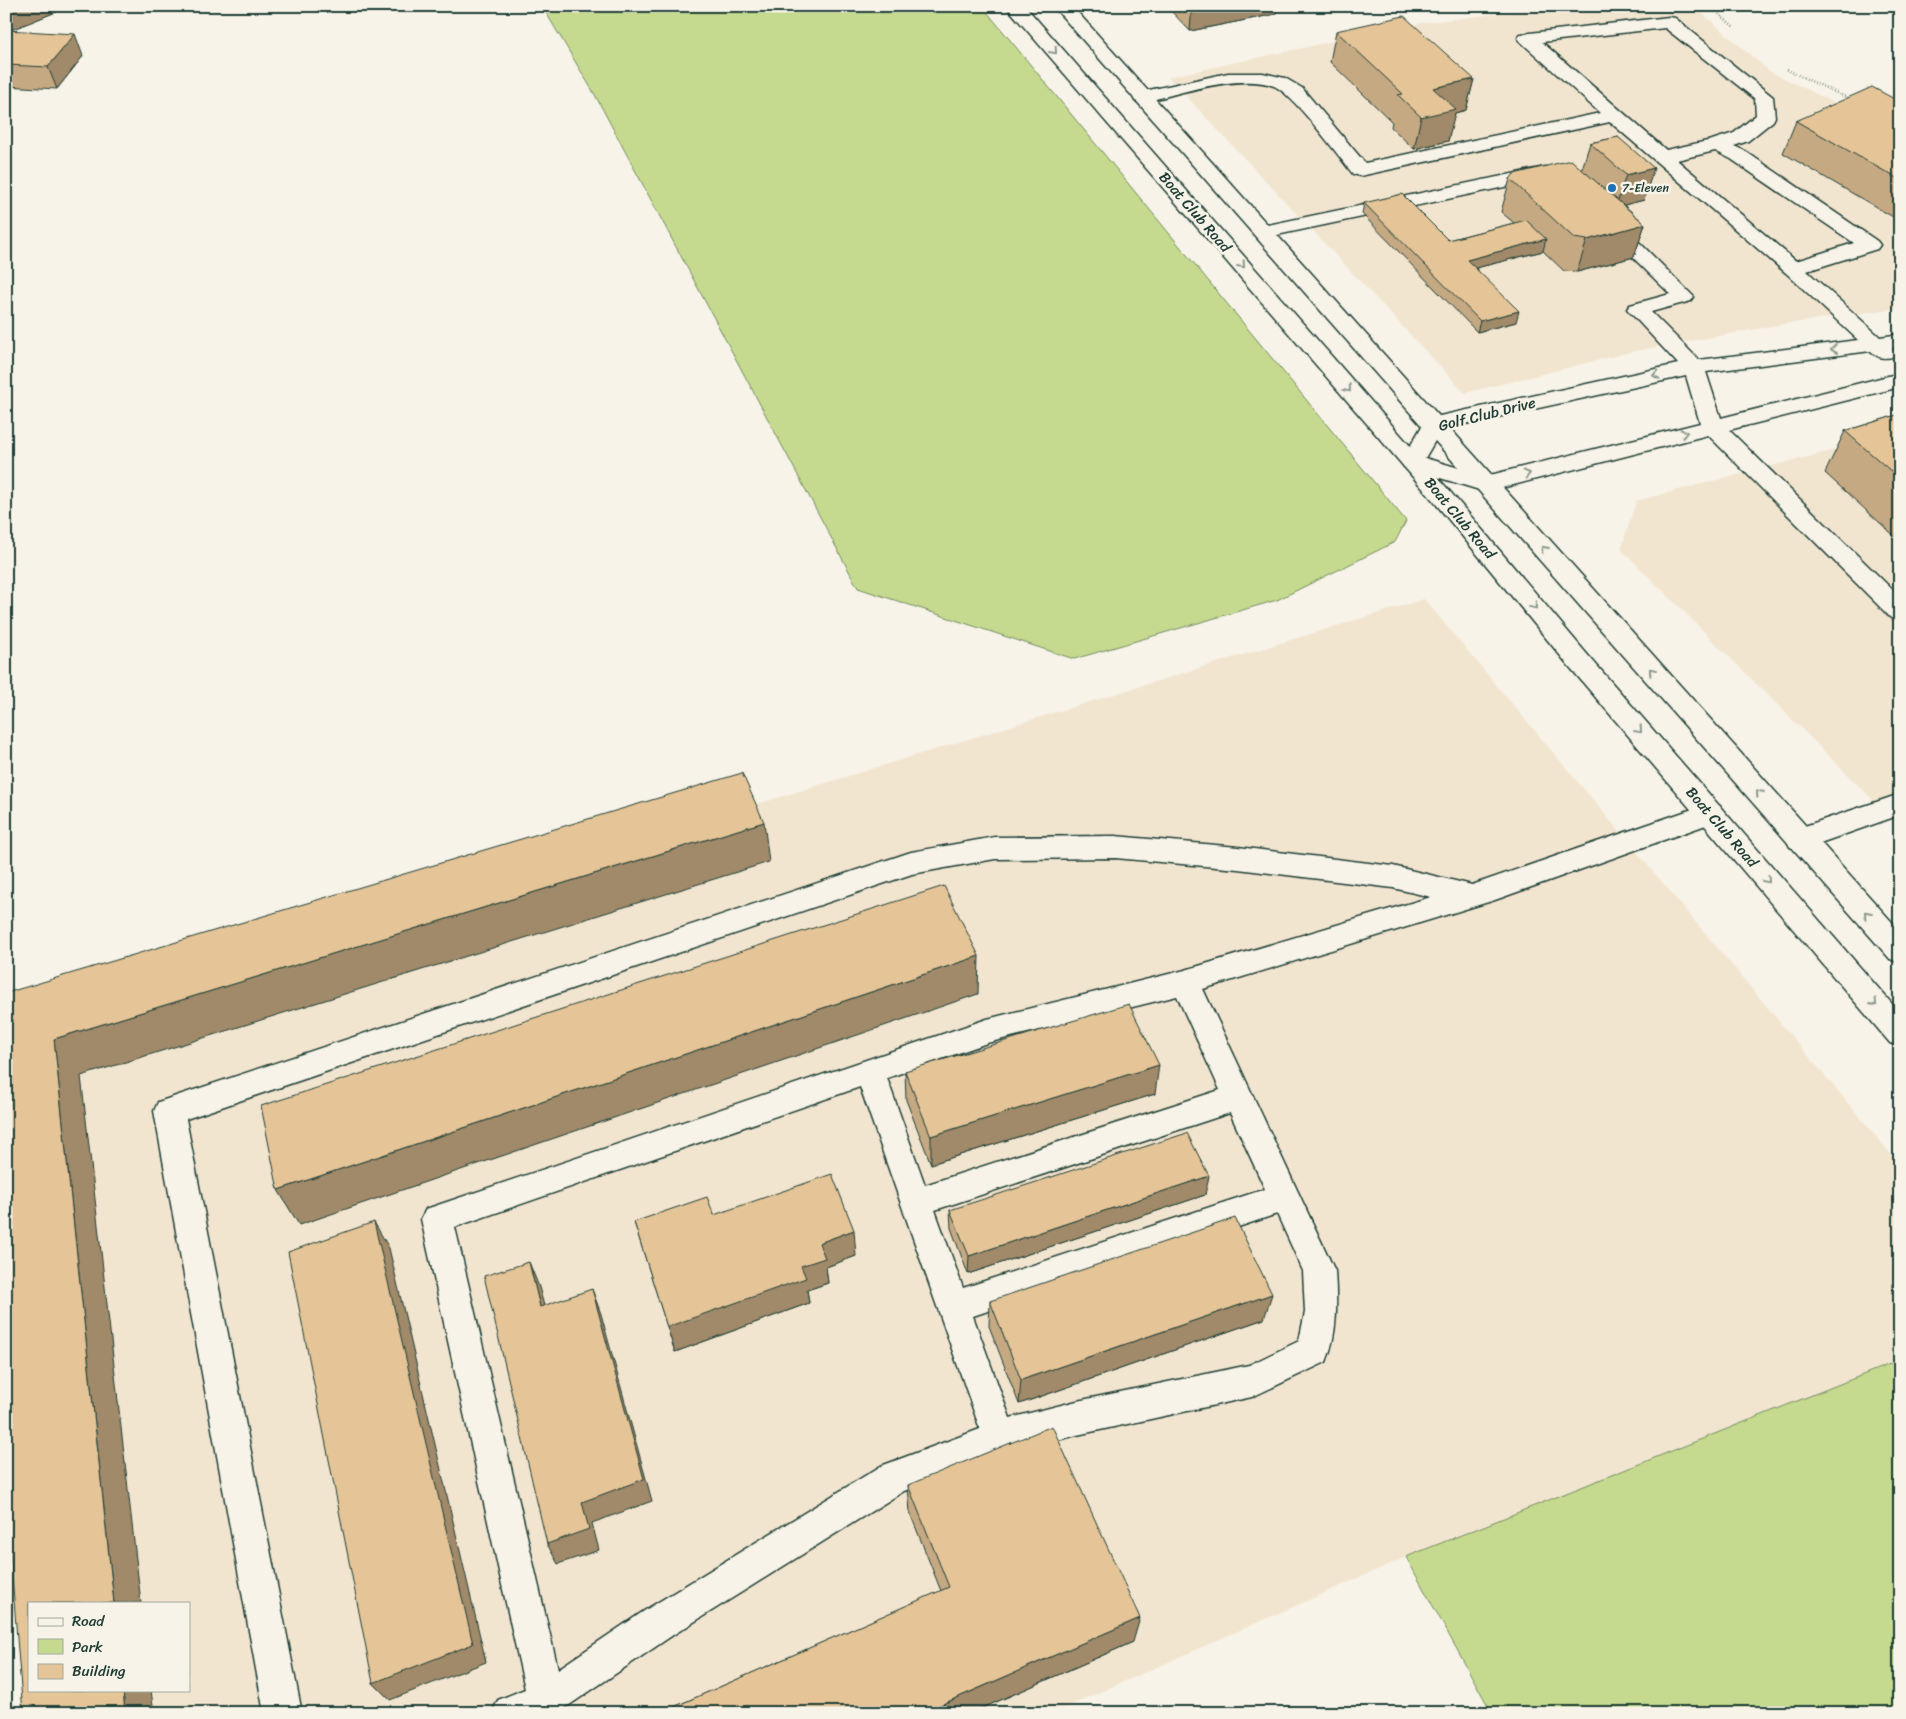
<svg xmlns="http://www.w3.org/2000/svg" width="1906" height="1719" viewBox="0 0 1906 1719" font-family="Sriracha,sans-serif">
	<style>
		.built { fill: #f2e5d0 }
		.green { fill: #c6da8f; stroke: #728c62 }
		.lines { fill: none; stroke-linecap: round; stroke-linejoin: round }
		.minor-casing { stroke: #1f3d34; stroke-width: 3 }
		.major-casing { stroke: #1f3d34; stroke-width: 3 }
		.path { stroke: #1f3d34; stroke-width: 2.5; stroke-dasharray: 0.5 2.5; stroke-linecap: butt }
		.minor { fill: #f7f3e8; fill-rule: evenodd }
		.major { fill: #f7f3e8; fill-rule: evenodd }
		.wall { fill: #c5a983; stroke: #1f3d34 }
		.shaded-wall { fill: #a08a6a; stroke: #1f3d34 }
		.building { fill: #e5c598; stroke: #1f3d34 }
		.oneway { stroke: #8b988e }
		.poi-dot { fill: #1f6fb2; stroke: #f7f3e8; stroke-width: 2 }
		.labels { text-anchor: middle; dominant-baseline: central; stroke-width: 5; stroke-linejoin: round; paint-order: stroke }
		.far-poi-label { font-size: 12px; fill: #1f3d34; stroke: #f7f3e8; text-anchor: start }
		.street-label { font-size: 15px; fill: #1f3d34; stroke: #f7f3e8 }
	</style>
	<rect width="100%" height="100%" fill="#f7f3e8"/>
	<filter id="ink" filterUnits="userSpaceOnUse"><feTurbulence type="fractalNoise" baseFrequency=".02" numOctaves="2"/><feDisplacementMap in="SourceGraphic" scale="10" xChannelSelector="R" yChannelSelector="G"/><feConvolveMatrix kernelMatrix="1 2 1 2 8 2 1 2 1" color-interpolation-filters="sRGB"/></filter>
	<g filter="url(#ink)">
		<!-- built -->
		<g class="built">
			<path d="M1561,6H1694L1769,71L1900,134V308L1785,324L1635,351L1465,393L1168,77L1413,24Z"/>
			<path d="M1900,433V827L1621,549L1636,501Z"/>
			<path d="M1424,599L1900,1165V1360L1406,1557L1053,1713H53L50,1690H189V1603H42L6,1035Z"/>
		</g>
		<!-- green -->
		<g class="green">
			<path d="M542,6H982L1406,521L1395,542L1277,600L1074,659L858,588L594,93Z"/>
			<path d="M1900,1360V1713H1492L1406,1557Z"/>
		</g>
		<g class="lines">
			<!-- minor casing -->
			<g class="minor-casing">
				<g id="minor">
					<path d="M1669,17L1675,18L1773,97L1775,117L1773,121L1748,141L1734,146L1745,151L1877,241L1880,245L1877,249L1807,271L1880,337L1900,334V348H1892L1895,352L1892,357C1882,359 1878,358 1871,351L1706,372L1721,418L1900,373V387L1729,430L1900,597V621L1891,618L1708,435L1486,492L1404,467L1401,462L1426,419L1678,364L1627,309L1630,305L1670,294L1604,229L1601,225L1604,221L1611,219L1618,221L1694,297L1691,301L1651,312L1699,360L1858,340L1786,273L1610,122L1360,176L1353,174C1337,154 1294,95 1274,86C1241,73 1176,94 1142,103L1135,101L1133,97L1135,93L1228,73H1263L1285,78L1302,88L1365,163L1600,113L1521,42L1518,38L1521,34ZM1665,28L1755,99L1756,115L1734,133L1712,140L1666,150L1542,42ZM1715,151L1731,159L1854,243L1796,261L1677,160ZM1686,376L1700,423L1486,476L1425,458L1442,429Z"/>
					<path d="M1545,167L1552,169L1555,173L1552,177L1263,238L1256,236L1253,232L1256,228L1263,226Z"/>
					<path d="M1900,794V815L1800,850L1790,847L1786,839L1790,831Z"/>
					<path d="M1710,803L1720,806L1723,813L1720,820L1495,900L1203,989L1335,1271C1337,1302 1338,1333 1326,1362L1252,1397L1077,1435L1000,1455L904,1491L673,1635L559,1712L492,1713L498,1700L525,1689L421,1219L426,1209L987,1019L1185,970L1431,897L1393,888L1238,869L1115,858L995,859L912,874L186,1119L302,1713H264L154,1111L158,1102L911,852L995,837L1115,836L1238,847L1393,866L1472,885ZM1177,996L1220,1090L925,1185L887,1078L987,1043ZM860,1087L980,1429L881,1466L647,1609L558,1669L455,1227ZM1230,1113L1265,1189L963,1288L935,1210ZM1277,1214L1303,1271L1305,1312L1299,1341L1249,1365L1077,1401L1010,1418L973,1316Z"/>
				</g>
			</g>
			<!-- major casing -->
			<g class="major-casing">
				<g id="major">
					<path d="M1006,6H1025L1447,488L1586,653L1900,1013V1046L1890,1043L1568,665L1431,498Z"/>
					<path d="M1053,6H1072L1900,931V963L1890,959Z"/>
				</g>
			</g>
			<!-- path -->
			<g class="path">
				<path d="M1710,6L1734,27"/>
				<path d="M1787,70L1850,99"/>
			</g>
			<!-- minor -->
			<use href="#minor" class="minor"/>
			<!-- major -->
			<use href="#major" class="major"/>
		</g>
		<!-- wall -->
		<g class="wall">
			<path d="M6,6L61,10L9,30L83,56L57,89L6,86Z"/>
			<path d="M1171,6H1277L1276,14L1190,31L1171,11Z"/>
			<path d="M1336,31L1474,79L1466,110L1455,113L1448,141L1414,149L1391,127L1392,122L1330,62Z"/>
			<path d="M1900,102V221L1783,153L1796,121Z"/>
			<path d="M1618,137L1644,200L1624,205L1645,224L1634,257L1577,272L1564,271L1543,251L1476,268L1516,322L1477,332L1362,214L1364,203L1448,240L1514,223L1501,212L1510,179L1582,169L1590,143Z"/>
			<path d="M1900,414V541L1825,473L1845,431Z"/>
			<path d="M905,1071L1155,1094L931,1164L906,1100Z"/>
			<path d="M1205,1195L968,1274L951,1228L950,1210Z"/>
			<path d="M714,1215L856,1256L826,1267L828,1283L807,1290L809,1303L675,1352L634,1222Z"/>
			<path d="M990,1301L1264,1319L1019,1404L989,1326Z"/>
			<path d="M908,1485L1133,1642L971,1713H660L941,1591L910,1513Z"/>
		</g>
		<!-- shaded-wall -->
		<g class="shaded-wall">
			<path d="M7,6H59L61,10L6,32V7Z"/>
			<path d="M1192,6H1277L1276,14L1190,31Z"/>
			<path d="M75,34L83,56L57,89L48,67Z"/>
			<path d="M1474,79L1466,110L1455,113L1448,141L1414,149L1421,117L1433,88Z"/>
			<path d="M1654,168L1644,200L1616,207L1626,175Z"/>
			<path d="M1645,224L1634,257L1577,272L1587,240Z"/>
			<path d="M1546,239L1543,251L1464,271L1467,260Z"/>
			<path d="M1519,311L1516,322L1477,332L1480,321Z"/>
			<path d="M764,822L769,862L81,1076L141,1603H114L54,1039Z"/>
			<path d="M979,956L978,994L299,1225L278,1190Z"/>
			<path d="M1159,1065L1155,1094L931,1164V1136Z"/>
			<path d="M1209,1176L1205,1195L968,1274L969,1256Z"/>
			<path d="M374,1222L389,1248L486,1662L390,1700L373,1683Z"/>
			<path d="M854,1230L856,1256L826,1267L828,1283L807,1290L809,1303L675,1352L667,1327L801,1266L819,1243Z"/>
			<path d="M529,1262L539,1287L551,1332L540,1307Z"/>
			<path d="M592,1289L601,1314L652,1501L592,1523L599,1550L558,1564L547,1544Z"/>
			<path d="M1272,1294L1264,1319L1019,1404L1021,1380Z"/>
			<path d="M1140,1618L1133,1642L971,1713H922Z"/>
			<path d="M123,1690H151L154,1713H125Z"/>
		</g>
		<!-- building -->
		<g class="building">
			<path d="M1404,16L1474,79L1433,88L1456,109L1421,117L1398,95L1403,94L1336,31Z"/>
			<path d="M6,30L75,34L48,67L6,65Z"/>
			<path d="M1872,87L1900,102V180L1796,121Z"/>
			<path d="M1618,137L1654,168L1626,175L1590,143Z"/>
			<path d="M1571,160L1645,224L1587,240L1574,238L1510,179L1514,174Z"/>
			<path d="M1402,194L1448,240L1526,220L1546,239L1467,260L1519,311L1480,321L1364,203Z"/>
			<path d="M1900,414V479L1845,431Z"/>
			<path d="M742,773L764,822L54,1039L114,1603H29V1690H123L125,1713H23L6,1500V993Z"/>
			<path d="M944,886L979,956L278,1190L261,1106Z"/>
			<path d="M1129,1004L1159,1065L931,1136L905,1071Z"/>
			<path d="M1187,1133L1209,1176L969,1256L950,1210Z"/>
			<path d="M832,1174L854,1230L819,1243L825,1258L801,1266L806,1278L667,1327L634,1222L707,1197L714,1215Z"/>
			<path d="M1235,1218L1272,1294L1021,1380L990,1301Z"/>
			<path d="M374,1222L473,1644L373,1683L288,1252Z"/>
			<path d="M529,1262L540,1307L592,1289L644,1479L582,1502L589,1529L547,1544L484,1276Z"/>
			<path d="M1052,1426L1140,1618L922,1713H660L949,1587L908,1485Z"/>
		</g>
		<!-- one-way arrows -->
		<defs><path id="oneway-chevron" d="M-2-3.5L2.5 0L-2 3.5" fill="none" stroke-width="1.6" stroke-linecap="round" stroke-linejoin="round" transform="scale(1.25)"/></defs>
		<g class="oneway">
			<use href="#oneway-chevron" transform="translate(1054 51) rotate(49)"/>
			<use href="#oneway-chevron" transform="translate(1242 265) rotate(49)"/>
			<use href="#oneway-chevron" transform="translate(1834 349) rotate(173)"/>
			<use href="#oneway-chevron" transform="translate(1656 375) rotate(168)"/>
			<use href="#oneway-chevron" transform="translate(1348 389) rotate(49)"/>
			<use href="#oneway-chevron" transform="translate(1684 433) rotate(-14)"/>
			<use href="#oneway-chevron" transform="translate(1527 474) rotate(-14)"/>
			<use href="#oneway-chevron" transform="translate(1544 549) rotate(-132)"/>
			<use href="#oneway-chevron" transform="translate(1534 606) rotate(50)"/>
			<use href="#oneway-chevron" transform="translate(1652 671) rotate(-131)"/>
			<use href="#oneway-chevron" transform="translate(1639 730) rotate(49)"/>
			<use href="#oneway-chevron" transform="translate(1759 793) rotate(-131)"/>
			<use href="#oneway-chevron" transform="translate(1767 880) rotate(49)"/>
			<use href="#oneway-chevron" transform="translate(1867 914) rotate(-132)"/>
			<use href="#oneway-chevron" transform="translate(1874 1003) rotate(49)"/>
		</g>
	</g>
	<!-- markers -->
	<circle class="poi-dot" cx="1612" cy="188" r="5"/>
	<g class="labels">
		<!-- far-poi labels -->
		<g class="far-poi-label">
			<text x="1622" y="188">7-Eleven</text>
		</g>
		<!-- street labels -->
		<g class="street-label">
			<text transform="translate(1195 212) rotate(49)">Boat Club Road</text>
			<text transform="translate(1487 414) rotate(-14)">Golf Club Drive</text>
			<text transform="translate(1460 518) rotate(50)">Boat Club Road</text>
			<text transform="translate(1722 827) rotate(49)">Boat Club Road</text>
		</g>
	</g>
	<!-- margin -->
	<rect width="1906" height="1719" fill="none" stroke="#f7f3e8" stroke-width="25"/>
	<rect x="12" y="12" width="1881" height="1694" fill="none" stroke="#1f3d34" stroke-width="2" filter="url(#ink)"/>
	<!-- legend -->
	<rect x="28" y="1602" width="162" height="90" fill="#f7f3e8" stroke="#a1aaa0"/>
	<rect x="38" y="1618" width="25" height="8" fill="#f7f3e8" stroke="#a1aaa0"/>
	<text x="72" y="1626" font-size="15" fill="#1f3d34">Road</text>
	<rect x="38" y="1639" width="25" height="15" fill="#c6da8f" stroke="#a1aaa0"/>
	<text x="72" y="1652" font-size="15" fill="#1f3d34">Park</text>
	<rect x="38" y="1664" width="25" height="15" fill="#e5c598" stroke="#a1aaa0"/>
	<text x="72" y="1676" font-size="15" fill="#1f3d34">Building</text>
</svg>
